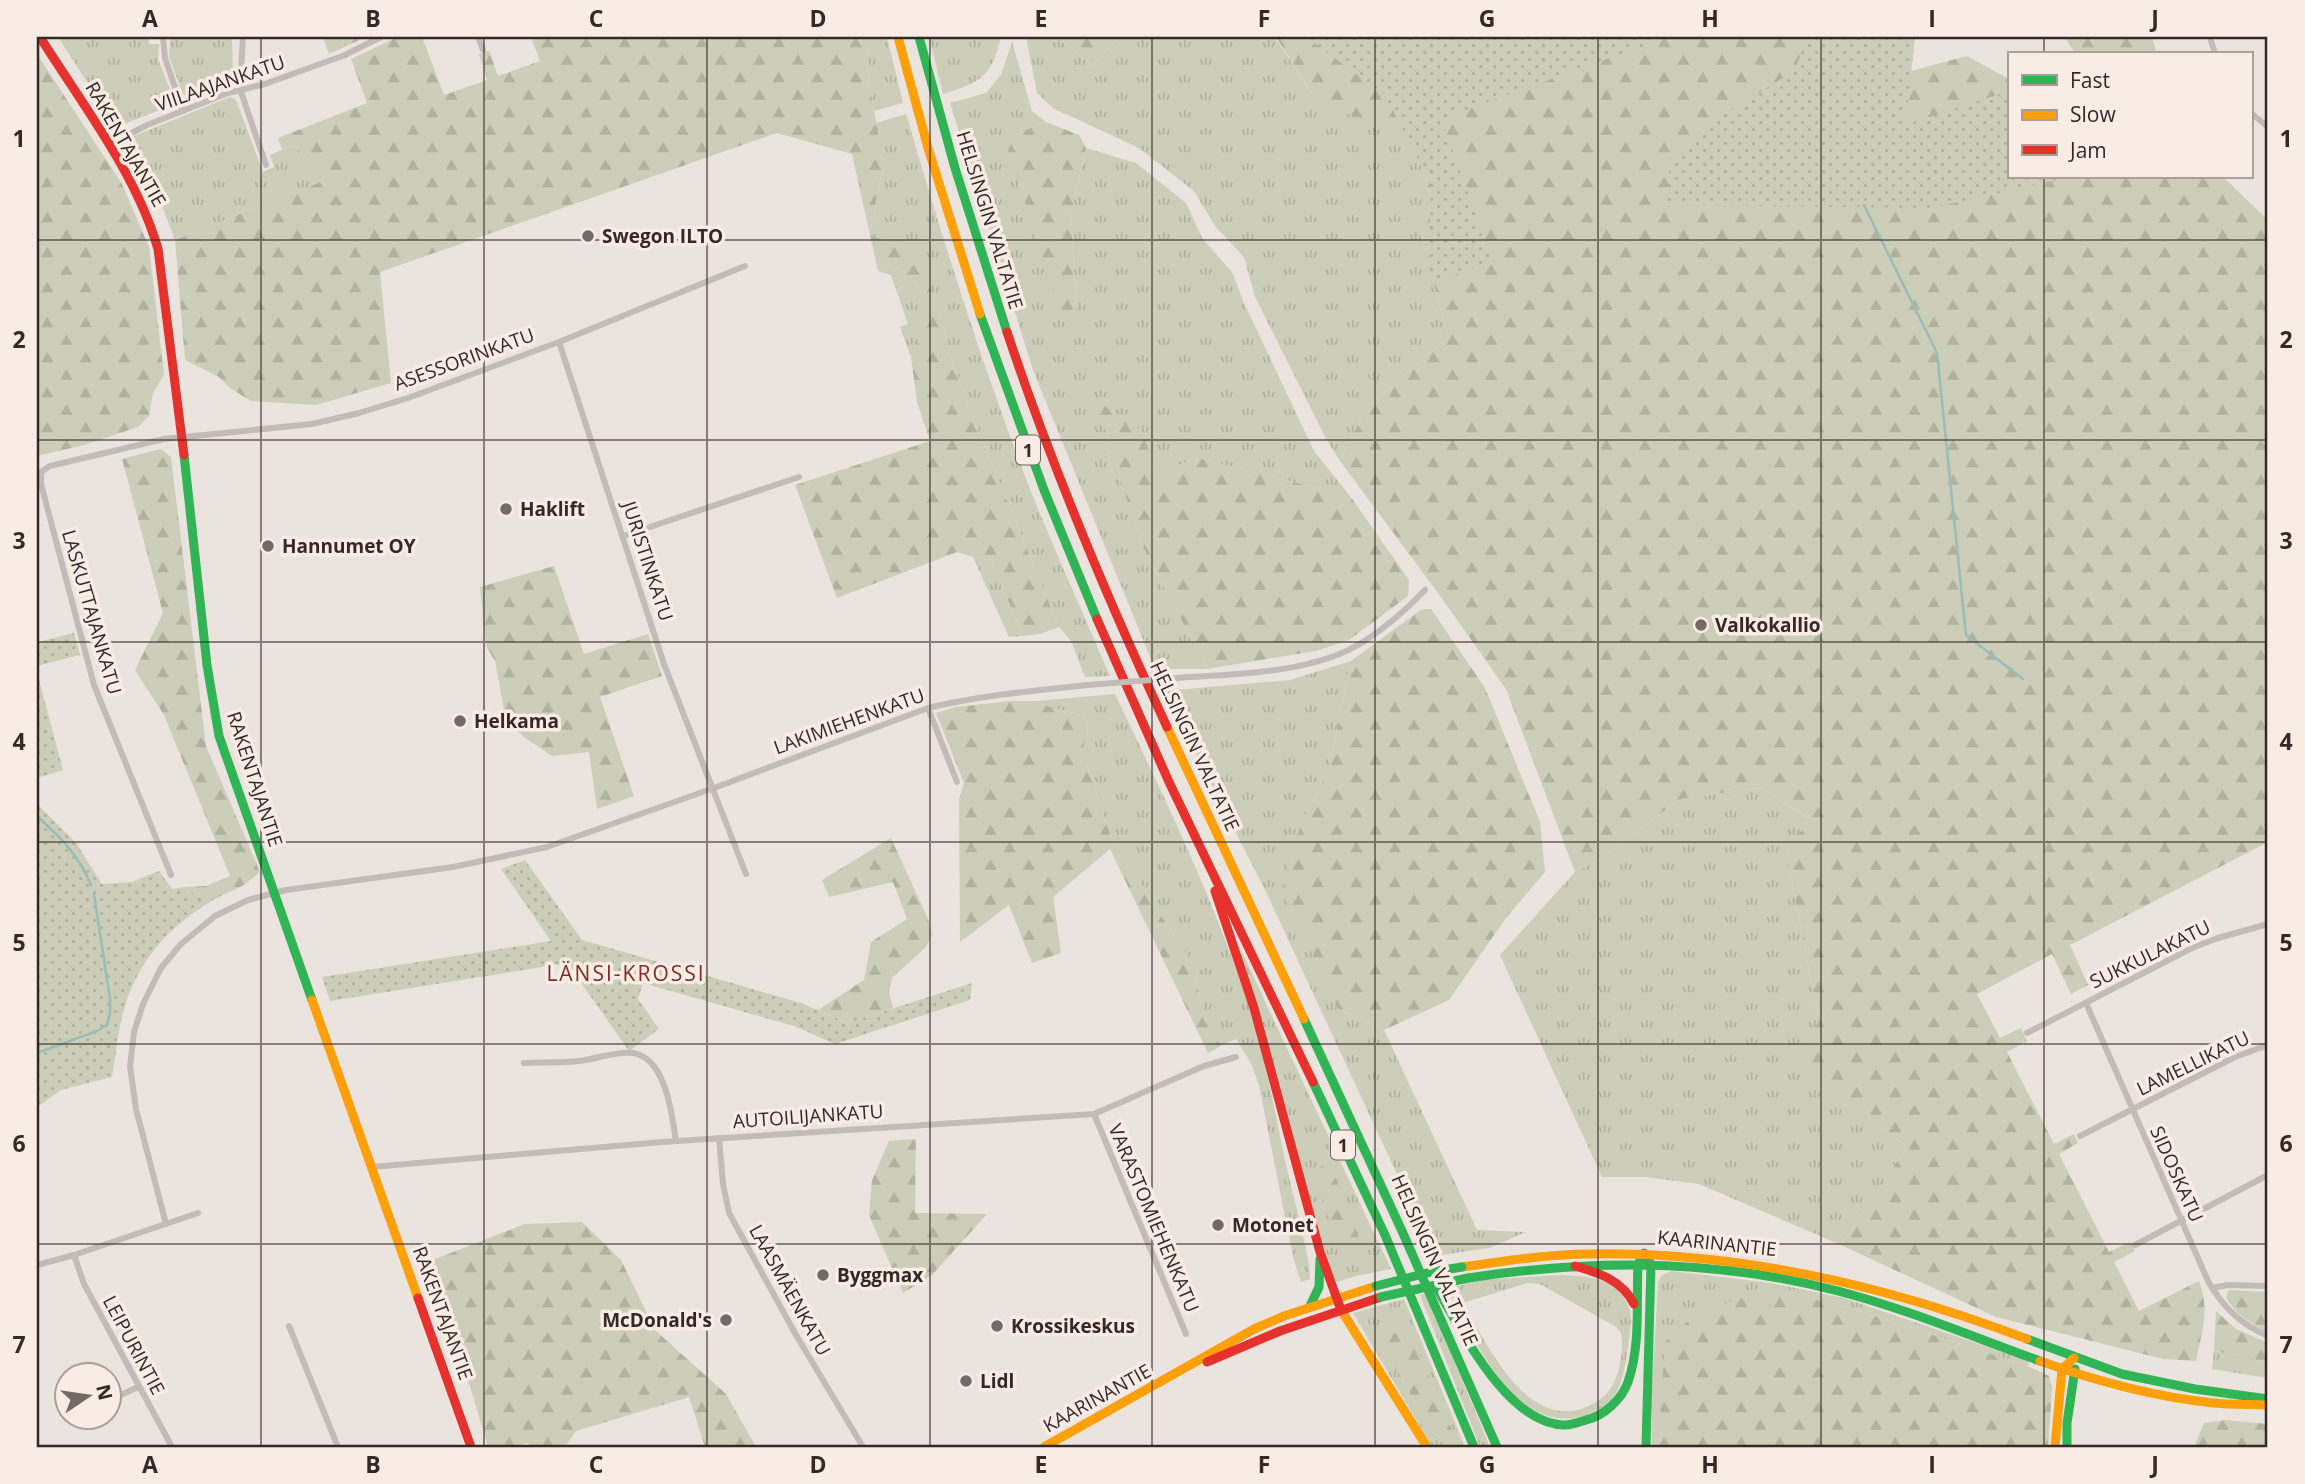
<svg xmlns="http://www.w3.org/2000/svg" width="2305" height="1484" viewBox="0 0 2305 1484" font-family="'Open Sans',sans-serif">
	<style>
		.grass { fill: url(#grass-tufts); fill-rule: evenodd }
		.forest { fill: url(#forest-firs) }
		.park { fill: url(#park-dots) }
		.lines { fill: none; stroke-linecap: round; stroke-linejoin: round }
		.stream { stroke: #9bbcb7; stroke-width: 2.5 }
		.street { stroke: #c3bbb7; stroke-width: 6 }
		.fast { stroke: #30b455; stroke-width: 9 }
		.slow { stroke: #ff9f0a; stroke-width: 9 }
		.jam { stroke: #e5322d; stroke-width: 9 }
		.street-bridge { stroke: #c3bbb7; stroke-width: 6 }
		.fast-bridge { stroke: #30b455; stroke-width: 9 }
		.grid { fill: none; stroke: #332926; stroke-width: 2; stroke-opacity: 0.55 }
		.poi-dot { fill: #736a66; stroke: #f8ece4; stroke-width: 2.5 }
		.labels { text-anchor: middle; dominant-baseline: central; stroke-width: 7; stroke-linejoin: round; paint-order: stroke }
		.shield { fill: #f8ece4; stroke: #6e645f; stroke-width: 2 }
		.shield-label { font-size: 18px; font-weight: bold; fill: #332926 }
		.street-label { font-size: 19px; fill: #332926; stroke: #f8ece4 }
		.poi-label { font-size: 19px; font-weight: bold; fill: #332926; stroke: #f8ece4; text-anchor: start }
		.neighbourhood-label { font-size: 21px; letter-spacing: 2px; fill: #7d2e24; stroke: #f8ece4 }
		.neatline { fill: none; stroke: #332926; stroke-width: 2.5 }
		.grid-label { font-size: 23px; text-anchor: middle; font-weight: bold; fill: #332926 }
	</style>
	<defs>
		<pattern id="grass-tufts" width="24" height="20" patternUnits="userSpaceOnUse" patternTransform="scale(1.75)"><rect width="24" height="20" fill="#cdceb9"/><path d="M3 7l-1-3M5 7V3M7 7l1-3M15 17l-1-3M17 17v-4M19 17l1-3" fill="none" stroke="#b0b19f"/></pattern>
		<pattern id="forest-firs" width="22" height="20" patternUnits="userSpaceOnUse" patternTransform="scale(1.75)"><rect width="22" height="20" fill="#cdceb9"/><path d="M5 1l3.5 6h-7zM16 11l3.5 6h-7z" fill="#b0b19f"/></pattern>
		<pattern id="park-dots" width="8" height="8" patternUnits="userSpaceOnUse" patternTransform="scale(1.75)"><rect width="8" height="8" fill="#cdceb9"/><path d="M2 2h.1M6 6h.1" fill="none" stroke="#b0b19f" stroke-width="1.8" stroke-linecap="round"/></pattern>
	</defs>
	<rect width="100%" height="100%" fill="#eae3de"/>
	<!-- grass -->
	<g class="grass">
		<path d="M58,37H149V44H159L158,59L173,97L170,106L127,123L112,121Z"/>
		<path d="M170,37H232L233,76L229,82L193,96L183,94L169,57Z"/>
		<path d="M865,37H887L903,103L874,111L870,88Z"/>
		<path d="M929,37H1001C992,77 979,83 943,94Z"/>
		<path d="M1026,37H1056L1093,65L1119,37H1275L1313,95L1409,125L1434,206L1419,229L1448,337L1366,408L1340,461L1326,439L1255,297L1244,257L1215,226L1194,191L1139,148L1053,108L1037,93Z"/>
		<path d="M1012,42L1032,111L1046,122L1018,133L1076,310L1071,213L1086,148L1136,163L1186,203L1202,238L1232,272L1244,303L1314,451L1350,496L1197,458L1158,473L1141,431L1097,401L1140,541L1207,669H1155L1033,370L950,103L986,93L1001,75Z"/>
		<path d="M230,97L236,100L263,172L274,167L270,155L293,145L329,179L175,240L161,203L128,147L134,136Z"/>
		<path d="M906,114C942,237 980,359 1026,479C1052,545 1082,611 1110,676L1085,677L1071,641L1059,627L969,409L949,352L941,315L925,274L912,252L870,235L882,169L876,123Z"/>
		<path d="M876,262L908,273L923,296V331L911,357L900,327L908,324L891,275L878,271Z"/>
		<path d="M973,557L991,560L1023,636L1009,637Z"/>
		<path d="M1351,661L1329,768L1300,827L1337,1008L1384,1030L1477,1230L1526,1232L1489,1248L1435,1256L1266,892L1164,691L1290,680Z"/>
		<path d="M1115,694C1165,799 1217,905 1252,1016C1265,1059 1273,1102 1282,1146C1290,1186 1302,1225 1309,1265L1310,1279L1301,1282L1293,1257L1259,1085L1251,1063L1236,1039L1221,1046L1209,1025L1199,1000L1197,971L1111,837L1082,751L1088,732L1085,716L1050,707L1037,701Z"/>
		<path d="M1761,788L1811,820L1786,851L1819,1021L1797,1058L1907,1147L1841,1245L1699,1184L1644,1177H1602L1500,955L1575,872L1602,858L1680,799Z"/>
		<path d="M1238,944L1391,1269L1356,1276L1334,1283Z"/>
		<path d="M1671,1271L1770,1283L1844,1298L2029,1361L2028,1366L1841,1305L1658,1443V1447H1652V1385L1658,1283L1661,1276Z"/>
		<path d="M1563,1275C1581,1276 1605,1277 1619,1291C1626,1298 1631,1310 1631,1320C1630,1334 1625,1377 1618,1389C1603,1418 1562,1427 1534,1410C1493,1385 1469,1330 1448,1289L1479,1280ZM1528,1283L1540,1284L1616,1327L1621,1333C1624,1354 1619,1385 1602,1398C1535,1447 1490,1350 1463,1303Z"/>
		<path d="M1426,1294L1490,1447H1480L1420,1295Z"/>
		<path d="M1404,1299L1465,1447H1451L1453,1441L1391,1362L1433,1433L1440,1438L1446,1447H1432L1353,1313Z"/>
		<path d="M2214,1351L2268,1362V1378L2212,1369Z"/>
	</g>
	<!-- forest -->
	<g class="forest">
		<path d="M323,37H366L329,54Z"/>
		<path d="M398,37H422L444,95L487,80L479,54L489,51L498,76L540,61L531,37H865L870,88L878,132L882,169L870,235L912,252L925,274L941,315L949,352L969,409L1059,627L1040,634L1023,636L991,560L973,557L957,552L837,598L795,485L930,441L917,402L911,357L923,331V296L908,273L876,262L852,154L777,133L380,272L391,383L316,405L251,401L230,388L219,377L185,360L175,240L328,179L293,145L282,149L278,138L367,103L351,59Z"/>
		<path d="M1056,37H1119L1093,65Z"/>
		<path d="M1276,37H1915L1911,71L1967,56L2009,79V177H2223L2268,220V842L2070,945L2088,985L2071,994L2052,954L1977,994L2000,1038L2021,1028L2027,1041L2007,1052L2054,1144L2074,1134L2078,1143L2059,1154L2109,1252L2130,1242L2135,1251L2114,1262L2139,1311L2199,1281C2210,1312 2202,1330 2196,1361L2163,1359L1996,1317L1841,1245L1907,1147L1796,1058L1819,1021L1786,851L1810,819L1761,788L1680,799L1602,858L1575,872L1506,689L1438,593L1340,461L1366,408L1448,337L1419,229L1434,206L1409,125L1363,122L1313,95Z"/>
		<path d="M2064,37H2152L2157,54H2076Z"/>
		<path d="M37,54L122,184L149,247L164,375L153,393L149,416L138,427L84,445L37,456Z"/>
		<path d="M1046,122L1079,135L1086,148L1071,213L1076,310L1061,313L1008,150L1018,133Z"/>
		<path d="M1096,400L1141,431L1158,472L1197,458L1350,496L1409,580L1408,596L1349,640L1316,651L1207,669L1140,541Z"/>
		<path d="M161,449L171,457L206,746L260,872L244,885L215,899L190,892L184,887L206,886L230,876L164,715L135,670L163,613L122,459Z"/>
		<path d="M554,566L584,654L648,634L662,676L600,697L634,796L597,809L589,752L552,756L524,737L506,720L495,661L486,646L480,587Z"/>
		<path d="M1422,609H1431L1485,688L1540,822L1545,872L1506,918L1449,1000L1384,1030L1337,1008L1282,888L1300,827L1329,768L1351,661Z"/>
		<path d="M1011,701H1037L1050,707L1085,716L1088,732L1082,751L1111,837L1197,971L1199,1000L1209,1025L1221,1046L1208,1053L1110,849L1053,897L1061,953L1032,963L1009,905L960,942L959,799L964,783L936,713L956,707Z"/>
		<path d="M891,838L928,919L932,935L926,947L892,978L889,992L893,1008L848,1023L818,1010L864,980L871,942L907,919L893,882L829,897L822,880Z"/>
		<path d="M916,1139L915,1213L987,1214L932,1275L903,1293L869,1215L872,1180L889,1141Z"/>
		<path d="M1322,1166L1329,1167L1333,1172L1359,1238L1357,1245L1351,1247L1344,1246C1330,1230 1315,1189 1318,1168Z"/>
		<path d="M582,1222L621,1260L655,1330L726,1394L756,1447H705L689,1397L576,1431L565,1447H529L528,1443L512,1447H488L462,1360L425,1263L525,1224Z"/>
		<path d="M1766,1290L1841,1305L2028,1366L2049,1376L2052,1387L2048,1447H1658L1665,1343C1687,1312 1732,1302 1766,1290Z"/>
		<path d="M2229,1290L2268,1292V1333C2251,1323 2235,1315 2226,1297Z"/>
		<path d="M2216,1311L2236,1329L2268,1343V1362L2214,1351Z"/>
		<path d="M1406,1331L1412,1335L1452,1430L1453,1441L1451,1447H1446L1440,1438L1433,1433L1391,1362L1382,1340L1383,1336L1389,1333Z"/>
		<path d="M2225,1420L2268,1424V1447H2194L2204,1423Z"/>
	</g>
	<!-- park -->
	<g class="park">
		<path d="M1306,37H1668L1441,119L1494,262L1428,283L1431,184L1385,95Z"/>
		<path d="M1808,37H1915L1905,125L2009,91V177H2069L1932,208L1667,205L1670,158L1710,123L1794,71Z"/>
		<path d="M74,633L80,655L37,666V642Z"/>
		<path d="M37,672L63,770L37,778Z"/>
		<path d="M37,804L76,843L102,884L132,882L159,871L172,889L184,887L190,892L215,899C170,926 141,956 125,1006C118,1028 116,1054 112,1077L61,1090L37,1107Z"/>
		<path d="M525,860L582,940L801,1003L848,1023L972,983L970,1000L835,1044L794,1026L643,983L638,999L659,1029L629,1051L567,963L330,1001L322,977L551,941L501,869Z"/>
	</g>
	<g class="lines">
		<!-- stream -->
		<g class="stream">
			<path d="M1864,205L1937,353L1966,635L2023,679"/>
			<path d="M37,816C60,837 79,855 91,885"/>
			<path d="M37,1053L97,1031L107,1025L110,1013V999L94,894"/>
		</g>
		<!-- street -->
		<g class="street">
			<path d="M243,37L240,89L266,165"/>
			<path d="M478,37L483,50"/>
			<path d="M2210,37L2215,54"/>
			<path d="M163,38L165,58L183,111"/>
			<path d="M2251,113L2268,127"/>
			<path d="M109,145L147,125L228,93L265,84L345,55L381,37"/>
			<path d="M559,342L664,664L746,874"/>
			<path d="M623,536L799,477"/>
			<path d="M1189,677C1242,674 1316,672 1363,642C1385,628 1407,609 1425,590"/>
			<path d="M928,708L957,782"/>
			<path d="M171,875L94,685L41,484V472L50,466L164,439L312,424L359,413L408,398L559,342L745,266"/>
			<path d="M2086,1003L2208,1281C2223,1307 2240,1324 2268,1336"/>
			<path d="M2027,1033L2192,948L2218,938L2268,924"/>
			<path d="M524,1063C542,1062 561,1063 579,1061C596,1059 616,1051 633,1053C666,1058 672,1115 676,1141"/>
			<path d="M1094,1114L1186,1334"/>
			<path d="M2080,1136L2235,1057L2268,1045"/>
			<path d="M719,1138L723,1184L729,1213L796,1335L863,1447"/>
			<path d="M372,1167L662,1142L1094,1114L1204,1066L1236,1057"/>
			<path d="M166,1224L136,1109L130,1066L134,1032L143,1004L161,968L181,944L215,916L248,900L286,890L453,867L547,847L714,788L928,708C981,695 1034,691 1088,685"/>
			<path d="M2135,1245L2268,1175"/>
			<path d="M74,1255L84,1284L172,1447"/>
			<path d="M37,1265L74,1255L198,1213"/>
			<path d="M2212,1288L2228,1285L2268,1286"/>
			<path d="M289,1326L338,1447"/>
			<path d="M108,1401L138,1387"/>
		</g>
		<!-- fast -->
		<g class="fast">
			<path d="M919,37L955,168L1007,332"/>
			<path d="M980,314L1044,490L1097,619"/>
			<path d="M184,455L207,665L219,736L312,1000"/>
			<path d="M1304,1019L1402,1231L1497,1447"/>
			<path d="M1313,1082L1385,1235L1474,1447"/>
			<path d="M1468,1278C1591,1259 1717,1259 1838,1291C1907,1309 1973,1337 2040,1361"/>
			<path d="M1437,1289C1462,1331 1508,1425 1565,1425C1571,1425 1580,1422 1586,1420C1604,1416 1622,1399 1628,1382C1641,1345 1636,1302 1638,1264L1644,1253L1651,1264L1646,1447"/>
			<path d="M1310,1306L1319,1287L1320,1259"/>
			<path d="M2027,1339L2122,1374L2195,1389L2268,1399"/>
			<path d="M2067,1447V1423L2075,1369"/>
		</g>
		<!-- slow -->
		<g class="slow">
			<path d="M898,37L928,148L980,314"/>
			<path d="M1167,727L1304,1019"/>
			<path d="M312,1000L418,1298"/>
			<path d="M1462,1267C1503,1261 1543,1255 1584,1254C1737,1250 1885,1285 2027,1339"/>
			<path d="M1341,1310L1427,1447"/>
			<path d="M2040,1361C2096,1381 2154,1397 2214,1403C2232,1405 2250,1404 2268,1405"/>
			<path d="M1044,1447L1254,1329L1284,1316L1376,1286"/>
			<path d="M2055,1447L2062,1369L2074,1358"/>
		</g>
		<!-- jam -->
		<g class="jam">
			<path d="M40,37C82,104 136,173 158,249L184,455"/>
			<path d="M1007,332C1052,467 1107,598 1167,727"/>
			<path d="M1097,619L1169,782L1313,1082"/>
			<path d="M1215,891L1254,1008L1320,1252L1341,1310"/>
			<path d="M1575,1266C1599,1273 1622,1280 1634,1304"/>
			<path d="M418,1298L471,1447"/>
			<path d="M1207,1362L1280,1331L1381,1297"/>
		</g>
		<!-- street-bridge -->
		<path class="street-bridge" d="M1088,685L1189,677"/>
		<!-- fast-bridge -->
		<g class="fast-bridge">
			<path d="M1376,1286L1431,1272L1462,1267"/>
			<path d="M1381,1297L1468,1278"/>
		</g>
	</g>
	<!-- grid -->
	<path class="grid" d="M261,37V1447M484,37V1447M707,37V1447M930,37V1447M1152,37V1447M1375,37V1447M1598,37V1447M1821,37V1447M2044,37V54M2044,177V1447M37,240H2268M37,440H2268M37,642H2268M37,842H2268M37,1044H2268M37,1244H2268"/>
	<!-- markers -->
	<g class="poi-dot">
		<circle cx="588" cy="236" r="7"/>
		<circle cx="506" cy="509" r="7"/>
		<circle cx="268" cy="546" r="7"/>
		<circle cx="1701" cy="625" r="7"/>
		<circle cx="460" cy="721" r="7"/>
		<circle cx="1218" cy="1225" r="7"/>
		<circle cx="823" cy="1275" r="7"/>
		<circle cx="726" cy="1320" r="7"/>
		<circle cx="997" cy="1326" r="7"/>
		<circle cx="966" cy="1381" r="7"/>
	</g>
	<g class="labels">
		<!-- shield labels -->
		<g class="shield">
			<rect x="1016" y="435.5" width="24" height="29" rx="5"/>
			<rect x="1331" y="1130.5" width="24" height="29" rx="5"/>
		</g>
		<g class="shield-label">
			<text x="1028" y="450">1</text>
			<text x="1343" y="1145">1</text>
		</g>
		<!-- street labels -->
		<g class="street-label">
			<text transform="translate(220 83) rotate(-19)">VIILAAJANKATU</text>
			<text transform="translate(126 144) rotate(60)">RAKENTAJANTIE</text>
			<text transform="translate(990 220) rotate(73)">HELSINGIN VALTATIE</text>
			<text transform="translate(464 359) rotate(-20)">ASESSORINKATU</text>
			<text transform="translate(648 561) rotate(72)">JURISTINKATU</text>
			<text transform="translate(92 612) rotate(74)">LASKUTTAJANKATU</text>
			<text transform="translate(849 721) rotate(-20)">LAKIMIEHENKATU</text>
			<text transform="translate(1195 746) rotate(65)">HELSINGIN VALTATIE</text>
			<text transform="translate(255 779) rotate(72)">RAKENTAJANTIE</text>
			<text transform="translate(2150 954) rotate(-26)">SUKKULAKATU</text>
			<text transform="translate(2193 1063) rotate(-26)">LAMELLIKATU</text>
			<text transform="translate(808 1116) rotate(-4)">AUTOILIJANKATU</text>
			<text transform="translate(2177 1174) rotate(66)">SIDOSKATU</text>
			<text transform="translate(1154 1218) rotate(67)">VARASTOMIEHENKATU</text>
			<text transform="translate(1717 1243) rotate(6)">KAARINANTIE</text>
			<text transform="translate(1435 1260) rotate(66)">HELSINGIN VALTATIE</text>
			<text transform="translate(790 1290) rotate(61)">LAASMÄENKATU</text>
			<text transform="translate(443 1313) rotate(70)">RAKENTAJANTIE</text>
			<text transform="translate(134 1345) rotate(62)">LEIPURINTIE</text>
			<text transform="translate(1097 1398) rotate(-29)">KAARINANTIE</text>
		</g>
		<!-- poi labels -->
		<g class="poi-label">
			<text x="602" y="236">Swegon ILTO</text>
			<text x="520" y="509">Haklift</text>
			<text x="282" y="546">Hannumet OY</text>
			<text x="1715" y="625">Valkokallio</text>
			<text x="474" y="721">Helkama</text>
			<text x="1232" y="1225">Motonet</text>
			<text x="837" y="1275">Byggmax</text>
			<text x="712" y="1320" text-anchor="end">McDonald's</text>
			<text x="1011" y="1326">Krossikeskus</text>
			<text x="980" y="1381">Lidl</text>
		</g>
		<!-- neighbourhood labels -->
		<g class="neighbourhood-label">
			<text x="626" y="973">LÄNSI-KROSSI</text>
		</g>
	</g>
	<!-- border -->
	<rect width="2305" height="1484" fill="none" stroke="#f8ece4" stroke-width="77"/>
	<!-- legend -->
	<rect x="2008" y="52" width="245" height="126" fill="#f8ece4" stroke="#a99e98" stroke-width="2"/>
	<rect x="2022" y="75" width="35" height="10" fill="#30b455" stroke="#a99e98" stroke-width="2"/>
	<text x="2070" y="88" font-size="21" fill="#332926">Fast</text>
	<rect x="2022" y="110" width="35" height="10" fill="#ff9f0a" stroke="#a99e98" stroke-width="2"/>
	<text x="2070" y="122" font-size="21" fill="#332926">Slow</text>
	<rect x="2022" y="145" width="35" height="10" fill="#e5322d" stroke="#a99e98" stroke-width="2"/>
	<text x="2070" y="158" font-size="21" fill="#332926">Jam</text>
	<!-- north arrow -->
	<g transform="translate(88 1396) rotate(77)"><circle r="33" fill="#f8ece4" stroke="#a99e98" stroke-width="2"/>
	<path d="M0-5L12 26L0 18L-12 26Z" fill="#736a66"/>
	<text y="-10" font-size="19" font-weight="bold" text-anchor="middle" fill="#332926">N</text>
	</g>
	<rect x="38" y="38" width="2228" height="1408" class="neatline"/>
	<g class="grid-label">
		<text x="150" y="27">A</text>
		<text x="373" y="27">B</text>
		<text x="596" y="27">C</text>
		<text x="818" y="27">D</text>
		<text x="1041" y="27">E</text>
		<text x="1264" y="27">F</text>
		<text x="1487" y="27">G</text>
		<text x="1710" y="27">H</text>
		<text x="1932" y="27">I</text>
		<text x="2155" y="27">J</text>
		<text x="19" y="147">1</text>
		<text x="2286" y="147">1</text>
		<text x="19" y="348">2</text>
		<text x="2286" y="348">2</text>
		<text x="19" y="549">3</text>
		<text x="2286" y="549">3</text>
		<text x="19" y="750">4</text>
		<text x="2286" y="750">4</text>
		<text x="19" y="951">5</text>
		<text x="2286" y="951">5</text>
		<text x="19" y="1152">6</text>
		<text x="2286" y="1152">6</text>
		<text x="19" y="1353">7</text>
		<text x="2286" y="1353">7</text>
		<text x="150" y="1473">A</text>
		<text x="373" y="1473">B</text>
		<text x="596" y="1473">C</text>
		<text x="818" y="1473">D</text>
		<text x="1041" y="1473">E</text>
		<text x="1264" y="1473">F</text>
		<text x="1487" y="1473">G</text>
		<text x="1710" y="1473">H</text>
		<text x="1932" y="1473">I</text>
		<text x="2155" y="1473">J</text>
	</g>
</svg>
